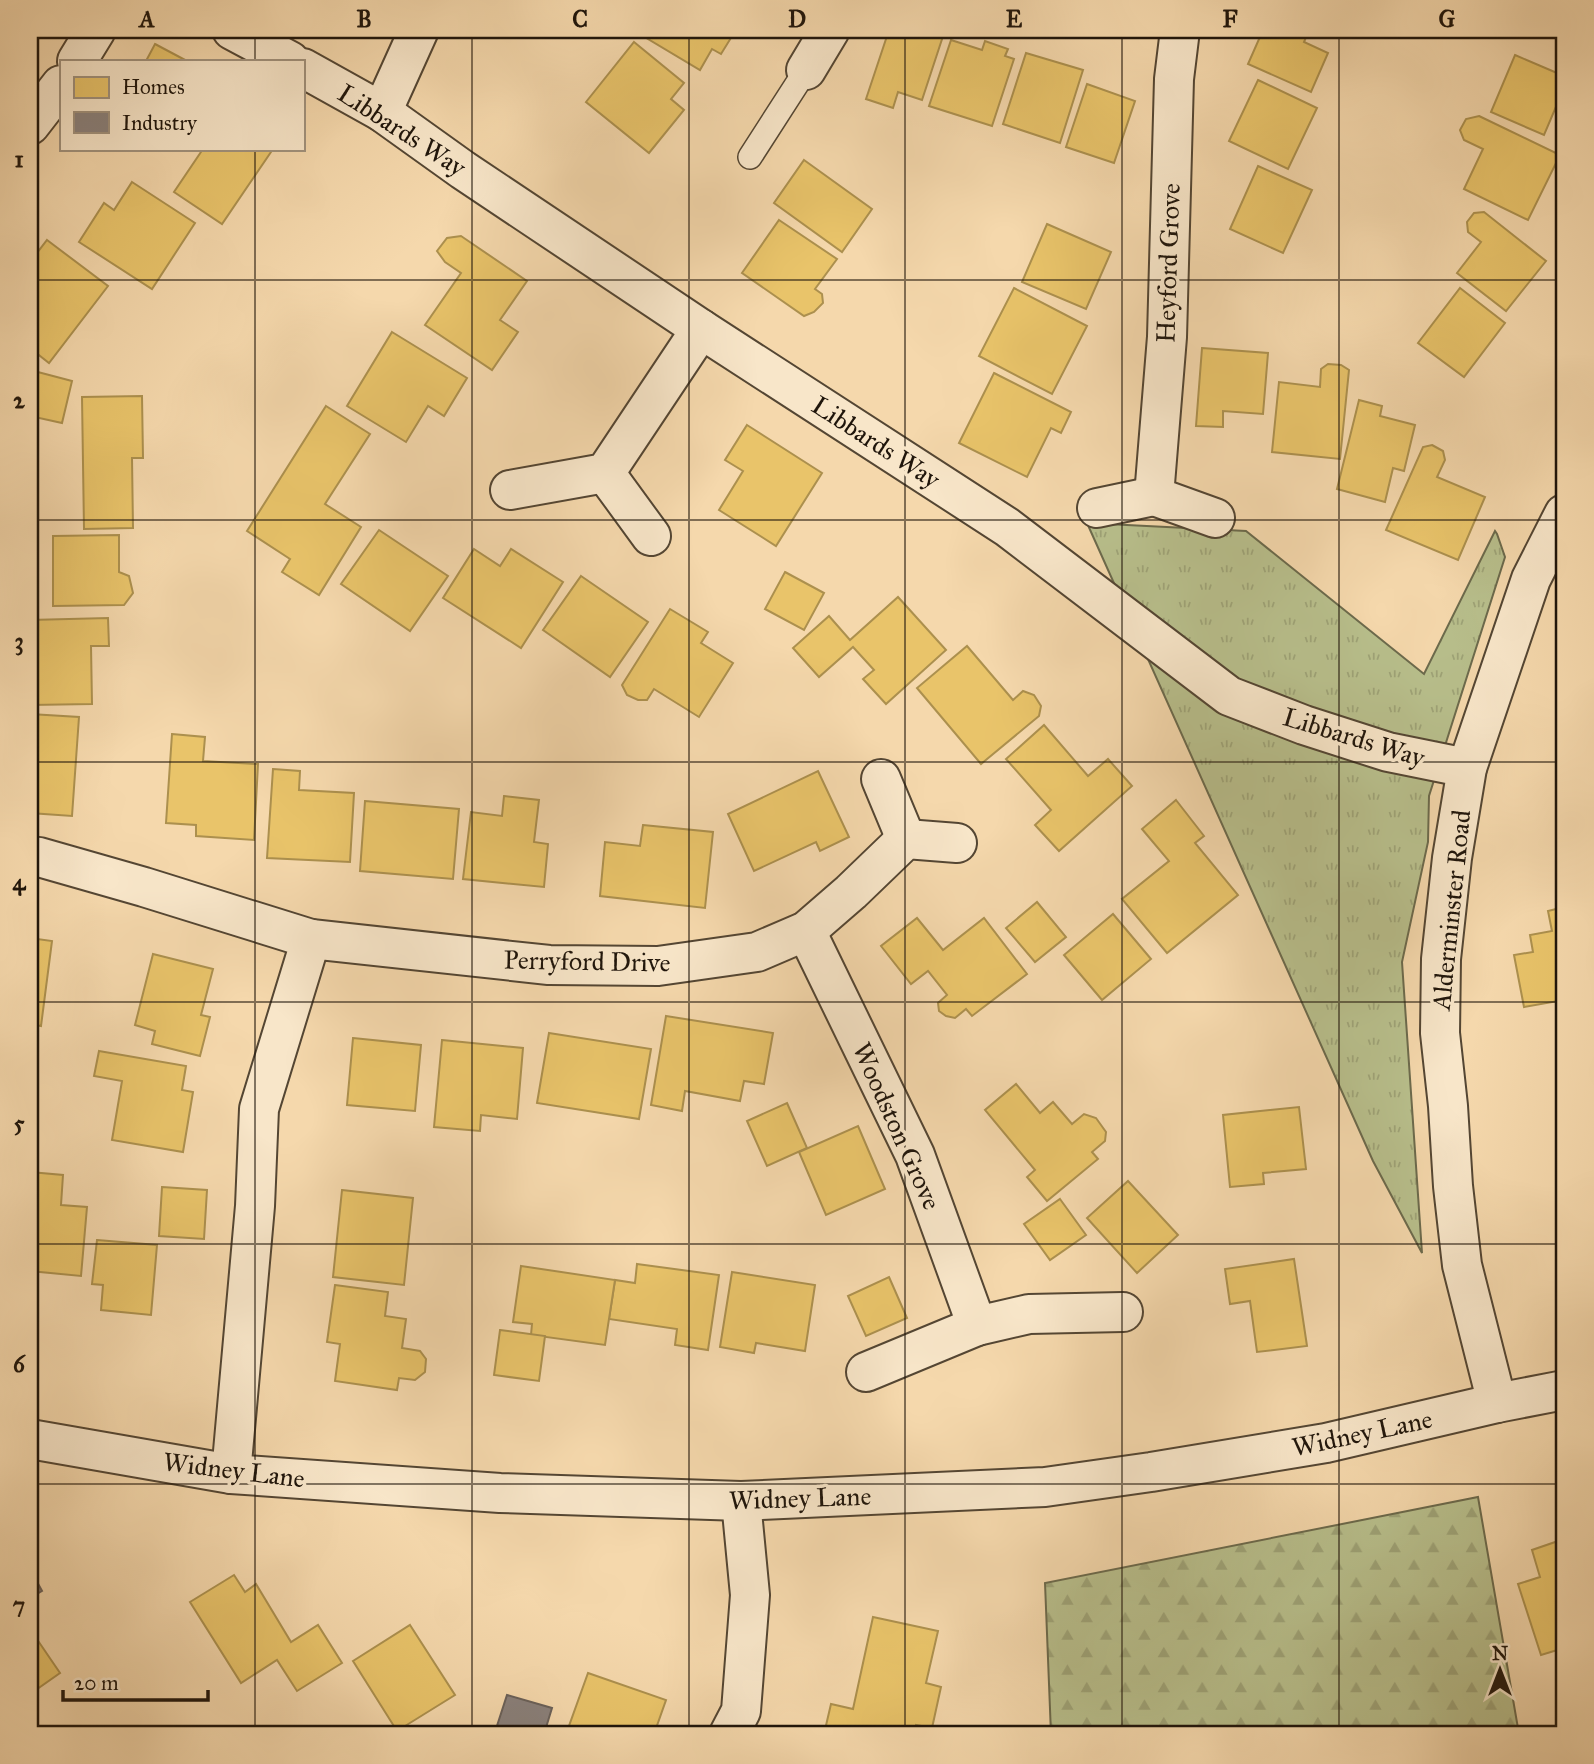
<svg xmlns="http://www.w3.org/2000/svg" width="1594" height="1764" viewBox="0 0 1594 1764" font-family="'IM FELL Great Primer',serif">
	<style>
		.grass { fill: url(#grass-tufts); stroke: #6c6a4c; stroke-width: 2 }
		.forest { fill: url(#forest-firs); stroke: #6c6a4c; stroke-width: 2 }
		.homes { fill: #e9c46a; stroke: #ac904e; stroke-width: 2 }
		.industry { fill: #8a817c; stroke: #6a615a; stroke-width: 2 }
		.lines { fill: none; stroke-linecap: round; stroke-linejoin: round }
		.service-casing { stroke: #544633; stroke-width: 26 }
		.minor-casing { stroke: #544633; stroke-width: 42 }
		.tertiary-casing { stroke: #544633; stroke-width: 42 }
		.service { stroke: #f8e6c9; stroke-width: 23 }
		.minor { stroke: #f8e6c9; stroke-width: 38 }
		.tertiary { stroke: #f8e6c9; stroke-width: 38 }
		.grid { fill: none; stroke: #1f150b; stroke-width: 2; stroke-opacity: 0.55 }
		.labels { text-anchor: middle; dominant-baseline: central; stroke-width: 7; stroke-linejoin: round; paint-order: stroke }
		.street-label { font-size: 26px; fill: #1f150b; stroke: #f8e6c9 }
		.neatline { fill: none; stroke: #1f150b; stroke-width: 2.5 }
		.grid-label { font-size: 23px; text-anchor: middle; font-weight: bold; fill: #1f150b }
	</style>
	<defs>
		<pattern id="grass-tufts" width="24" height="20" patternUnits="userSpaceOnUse" patternTransform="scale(1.75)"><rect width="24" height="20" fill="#b8bf8c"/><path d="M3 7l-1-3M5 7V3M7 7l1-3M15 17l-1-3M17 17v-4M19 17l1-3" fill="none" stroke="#9ea377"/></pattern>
		<pattern id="forest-firs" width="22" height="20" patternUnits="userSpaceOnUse" patternTransform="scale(1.75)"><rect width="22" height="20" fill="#b8bf8c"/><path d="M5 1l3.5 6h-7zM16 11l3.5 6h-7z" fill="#9ea377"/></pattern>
	</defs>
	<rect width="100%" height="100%" fill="#f5d8ac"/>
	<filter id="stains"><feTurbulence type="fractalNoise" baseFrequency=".00286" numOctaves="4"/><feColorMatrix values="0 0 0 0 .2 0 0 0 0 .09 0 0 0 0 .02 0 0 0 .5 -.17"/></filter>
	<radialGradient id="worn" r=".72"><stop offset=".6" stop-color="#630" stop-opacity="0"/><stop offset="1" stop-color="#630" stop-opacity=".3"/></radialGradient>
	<!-- grass -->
	<path class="grass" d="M1087,523L1246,531L1424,674L1495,531L1497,534L1505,557L1429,796L1428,842L1402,962L1422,1253L1373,1161Z"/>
	<!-- forest -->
	<path class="forest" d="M1478,1497L1519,1734H1051L1045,1583Z"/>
	<!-- homes -->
	<g class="homes">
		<path d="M633,30H728L734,33L721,54L712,49L700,70Z"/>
		<path d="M889,30H945L922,100L898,92L893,108L866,99Z"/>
		<path d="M1263,30H1309L1304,42L1328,53L1311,92L1248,64Z"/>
		<path d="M951,40L982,50L985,41L1008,49L1005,56L1014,59L992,126L929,106Z"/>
		<path d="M634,42L684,83L671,99L684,110L649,153L586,102Z"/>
		<path d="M155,44L187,61H146Z"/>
		<path d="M1026,53L1083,70L1060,143L1003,124Z"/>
		<path d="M1515,55L1564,76V88L1544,135L1491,112Z"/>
		<path d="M1258,80L1317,108L1288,169L1229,141Z"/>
		<path d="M1087,84L1135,101L1114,163L1066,147Z"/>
		<path d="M1479,116L1560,155L1528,220L1464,189L1483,149L1464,140L1460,130L1466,119Z"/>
		<path d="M203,149H273L222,224L174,192Z"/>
		<path d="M804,160L872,209L842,252L774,203Z"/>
		<path d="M1258,166L1312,190L1283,253L1230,229Z"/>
		<path d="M132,182L195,223L152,289L79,242L104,203L114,210Z"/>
		<path d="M1484,212L1546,261L1506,311L1457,273L1481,242L1468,232L1467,222L1474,213Z"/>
		<path d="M779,220L837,259L815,289L822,294L823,303L814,312L804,316L742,273Z"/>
		<path d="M1047,224L1111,252L1086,309L1022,282Z"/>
		<path d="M461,236L527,281L500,320L518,332L492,370L425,325L461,273L445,262L437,251L447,238Z"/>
		<path d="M47,240L108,286L49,363L30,348V262Z"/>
		<path d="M1014,288L1087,326L1052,394L979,356Z"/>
		<path d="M1460,288L1505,323L1464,377L1418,343Z"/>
		<path d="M392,332L467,378L444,416L428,406L406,442L347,406Z"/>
		<path d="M1202,348L1268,353L1263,414L1223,411V427L1196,426Z"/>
		<path d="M1328,364L1341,365L1349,370L1340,459L1272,452L1279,382L1320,387L1321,369Z"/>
		<path d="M34,371L72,381L62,423L30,416V390Z"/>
		<path d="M994,373L1071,412L1061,433L1051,428L1027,477L959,443Z"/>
		<path d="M142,396L143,458H132L133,528L84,529L82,397Z"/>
		<path d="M1359,400L1382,406L1380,416L1415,425L1404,471L1393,468L1385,502L1337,489Z"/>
		<path d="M326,406L370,434L325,504L361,527L319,595L282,572L290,559L247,531Z"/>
		<path d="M747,425L822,473L776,546L719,510L743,471L725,460Z"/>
		<path d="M1432,445L1443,451L1445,460L1437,477L1485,497L1458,560L1386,530L1423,447Z"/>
		<path d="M379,530L448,576L410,631L341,584Z"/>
		<path d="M119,535V572L129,576L133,593L124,605L53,606V536Z"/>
		<path d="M474,549L500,566L511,549L563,582L521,648L443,598Z"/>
		<path d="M785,572L824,593L804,630L765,609Z"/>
		<path d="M581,576L648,622L610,677L543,630Z"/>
		<path d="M898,597L946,650L886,704L863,679L874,670L853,647L819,677L793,648L829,616L850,640Z"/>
		<path d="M670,609L708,632L701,643L733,663L699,717L654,689L647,700H638L627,695L622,685Z"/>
		<path d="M108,618L109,646H91L92,704L30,705V620Z"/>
		<path d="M967,646L1013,700L1023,691L1034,695L1041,706L1039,716L981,764L917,688Z"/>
		<path d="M30,714L79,717L72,816L30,813Z"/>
		<path d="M1044,725L1088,776L1108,759L1132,786L1059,851L1035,825L1051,810L1006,759Z"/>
		<path d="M172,734L205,737L203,761L258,764L254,840L196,836V825L166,823Z"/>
		<path d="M273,769L300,771L299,790L354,793L350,862L267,858Z"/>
		<path d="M818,771L849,837L820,851L816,842L754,871L728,814Z"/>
		<path d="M504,796L539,800L534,842L548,844L544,887L463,879L471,812L502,816Z"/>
		<path d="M1176,800L1204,836L1195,843L1238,895L1167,953L1122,899L1169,861L1142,829Z"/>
		<path d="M365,801L459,809L453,879L360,871Z"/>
		<path d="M643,825L713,832L705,908L600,896L605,842L640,846Z"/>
		<path d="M1037,902L1066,937L1035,962L1006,928Z"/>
		<path d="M1564,907V1000L1524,1007L1514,955L1533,952L1530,935L1552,931L1548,911Z"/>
		<path d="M1113,914L1151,959L1102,1000L1064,955Z"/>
		<path d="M917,918L943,950L984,918L1027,974L972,1016L966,1009L955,1018L946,1016L939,1011L938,1003L947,995L928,971L911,984L881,946Z"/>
		<path d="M30,938L52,941L41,1026L30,1024Z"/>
		<path d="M153,954L213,969L201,1015L210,1017L200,1056L152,1044L155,1031L135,1025Z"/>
		<path d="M666,1016L773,1033L764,1084L744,1081L740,1101L685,1091L682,1111L651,1105Z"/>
		<path d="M549,1033L651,1049L639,1119L537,1103Z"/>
		<path d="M353,1038L421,1045L415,1111L347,1105Z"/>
		<path d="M442,1040L523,1048L517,1119L481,1115L480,1131L434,1127Z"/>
		<path d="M99,1051L186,1066L182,1090L193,1092L183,1152L112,1140L122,1081L94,1076Z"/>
		<path d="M1016,1084L1040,1113L1053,1102L1072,1124L1084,1114L1096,1118L1106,1132L1105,1141L1092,1152L1098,1159L1047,1201L1027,1177L1035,1170L985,1110Z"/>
		<path d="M787,1103L807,1148L767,1166L747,1121Z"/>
		<path d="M1299,1107L1306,1169L1263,1173L1264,1184L1230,1187L1223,1115Z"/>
		<path d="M858,1126L885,1189L826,1215L799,1152Z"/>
		<path d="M30,1172L63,1175L61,1205L87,1207L81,1276L30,1271Z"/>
		<path d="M1128,1181L1178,1235L1137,1273L1087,1218Z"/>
		<path d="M162,1187L207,1190L204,1239L159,1236Z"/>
		<path d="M342,1190L413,1198L404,1285L333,1277Z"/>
		<path d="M1060,1199L1086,1235L1050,1260L1024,1224Z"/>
		<path d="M97,1240L157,1245L151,1315L101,1310L103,1285L92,1284Z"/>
		<path d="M1294,1259L1307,1346L1257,1352L1250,1301L1230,1304L1225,1269Z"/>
		<path d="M637,1264L719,1275L708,1350L675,1345L677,1329L609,1319L615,1280L635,1283Z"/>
		<path d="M521,1266L615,1280L605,1345L531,1335L532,1324L513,1322Z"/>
		<path d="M732,1272L815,1285L805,1351L756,1343L754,1353L720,1347Z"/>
		<path d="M889,1277L907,1318L866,1336L848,1296Z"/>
		<path d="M335,1285L388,1292L385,1316L406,1319L402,1348L420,1351L426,1359L425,1372L415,1380L399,1378L397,1390L335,1381L340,1344L327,1342Z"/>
		<path d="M500,1330L545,1336L539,1381L494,1375Z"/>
		<path d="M1564,1539V1648L1541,1655L1518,1584L1540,1577L1532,1550Z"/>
		<path d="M234,1575L245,1592L256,1584L291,1642L318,1625L342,1663L297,1691L277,1660L241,1683L190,1602Z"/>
		<path d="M873,1617L938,1631L926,1683L941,1687L932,1728L916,1725L914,1734H824L831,1704L853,1709Z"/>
		<path d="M410,1625L455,1695L397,1731L353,1661Z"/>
		<path d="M30,1629L60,1673L30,1694Z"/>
		<path d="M588,1673L666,1700L654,1734H592L569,1726Z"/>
	</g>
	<!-- industry -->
	<g class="industry">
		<path d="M30,1569L42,1591L30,1598Z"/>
		<path d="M507,1695L552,1708L544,1734H503L495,1732Z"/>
	</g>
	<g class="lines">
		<!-- service casing -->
		<g class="service-casing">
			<path id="service" d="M750,157L806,70"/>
		</g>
		<!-- minor casing -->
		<g class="minor-casing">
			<g id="minor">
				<path d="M232,30L290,61"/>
				<path d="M1180,30L1174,79L1167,337L1154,496L1215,518"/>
				<path d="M77,61L96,30"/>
				<path d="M303,68L382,112L463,170L701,329L1007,527L1229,696L1304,725L1388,752L1467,768"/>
				<path d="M806,70L830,30"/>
				<path d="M382,112L419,30"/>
				<path d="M30,125L61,85"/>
				<path d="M605,473L651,536"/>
				<path d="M510,490L605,473L701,329"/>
				<path d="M1097,508L1154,496"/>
				<path d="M881,779L906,839"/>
				<path d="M30,856L39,857L144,887L311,939"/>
				<path d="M806,931L915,1155L977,1326L1029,1314L1123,1312"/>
				<path d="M866,1372L977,1326"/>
				<path d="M1497,1403L1462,1265L1453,1186L1448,1106L1440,1033L1441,959L1452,858L1467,768L1531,579L1564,514"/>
				<path d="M231,1474L255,1206L259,1109L311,939L549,965L658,966L757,952L806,931L851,892L906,839L957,843"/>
				<path d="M729,1734L741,1711L750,1595L741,1501"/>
			</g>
		</g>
		<!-- tertiary casing -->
		<g class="tertiary-casing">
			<path id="tertiary" d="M30,1439L231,1474L500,1493L741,1501L1045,1487L1151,1472L1326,1443L1497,1403L1564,1390"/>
		</g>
		<!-- service -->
		<use href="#service" class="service"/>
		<!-- minor -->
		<use href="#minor" class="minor"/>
		<!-- tertiary -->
		<use href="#tertiary" class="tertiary"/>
	</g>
	<!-- grid -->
	<path class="grid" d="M255,30V61M472,30V1734M689,30V1734M905,30V1734M1122,30V1734M1339,30V1734M255,149V1734M30,280H1564M30,520H1564M30,762H1564M30,1002H1564M30,1244H1564M30,1484H1564"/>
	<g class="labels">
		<!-- street labels -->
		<g class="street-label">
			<text transform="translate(402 130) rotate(33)">Libbards Way</text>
			<text transform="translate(1168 263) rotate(-88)">Heyford Grove</text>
			<text transform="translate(876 442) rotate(33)">Libbards Way</text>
			<text transform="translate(1354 737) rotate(17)">Libbards Way</text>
			<text transform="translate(1451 910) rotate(-84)">Alderminster Road</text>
			<text transform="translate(587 961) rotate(1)">Perryford Drive</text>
			<text transform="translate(897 1126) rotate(66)">Woodston Grove</text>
			<text transform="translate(1362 1433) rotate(-12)">Widney Lane</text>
			<text transform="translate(234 1470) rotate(7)">Widney Lane</text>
			<text transform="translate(800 1498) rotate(-2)">Widney Lane</text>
		</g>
	</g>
	<!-- margin -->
	<rect width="1594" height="1764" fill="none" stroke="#f5d8ac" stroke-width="77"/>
	<!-- legend -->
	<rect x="60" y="60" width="245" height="91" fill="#f8e6c9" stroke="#a1927d" stroke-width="2"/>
	<rect x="74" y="77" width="35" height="21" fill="#e9c46a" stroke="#a1927d" stroke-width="2"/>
	<text x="122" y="94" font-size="21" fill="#1f150b">Homes</text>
	<rect x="74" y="112" width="35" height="21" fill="#8a817c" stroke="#a1927d" stroke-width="2"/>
	<text x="122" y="130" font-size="21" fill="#1f150b">Industry</text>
	<!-- north arrow -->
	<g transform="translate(1500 1670)" stroke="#f8e6c9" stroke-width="5" paint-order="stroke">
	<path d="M0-5L12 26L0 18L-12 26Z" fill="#1f150b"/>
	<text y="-10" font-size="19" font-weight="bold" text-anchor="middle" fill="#1f150b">N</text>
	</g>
	<!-- scale -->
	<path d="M63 1690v10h145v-10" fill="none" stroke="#1f150b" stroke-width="3.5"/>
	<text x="74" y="1690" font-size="21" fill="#1f150b" stroke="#f8e6c9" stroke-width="5" paint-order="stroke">20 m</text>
	<rect x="38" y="38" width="1518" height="1688" class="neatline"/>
	<g class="grid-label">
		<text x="147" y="27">A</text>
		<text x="364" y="27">B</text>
		<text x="580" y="27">C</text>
		<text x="797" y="27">D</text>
		<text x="1014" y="27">E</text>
		<text x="1230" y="27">F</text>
		<text x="1447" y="27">G</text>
		<text x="19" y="167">1</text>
		<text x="19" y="408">2</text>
		<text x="19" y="649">3</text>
		<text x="19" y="890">4</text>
		<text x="19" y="1131">5</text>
		<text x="19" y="1372">6</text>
		<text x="19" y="1613">7</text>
	</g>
	<rect width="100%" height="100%" filter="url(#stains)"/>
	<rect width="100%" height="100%" fill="url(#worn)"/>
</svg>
